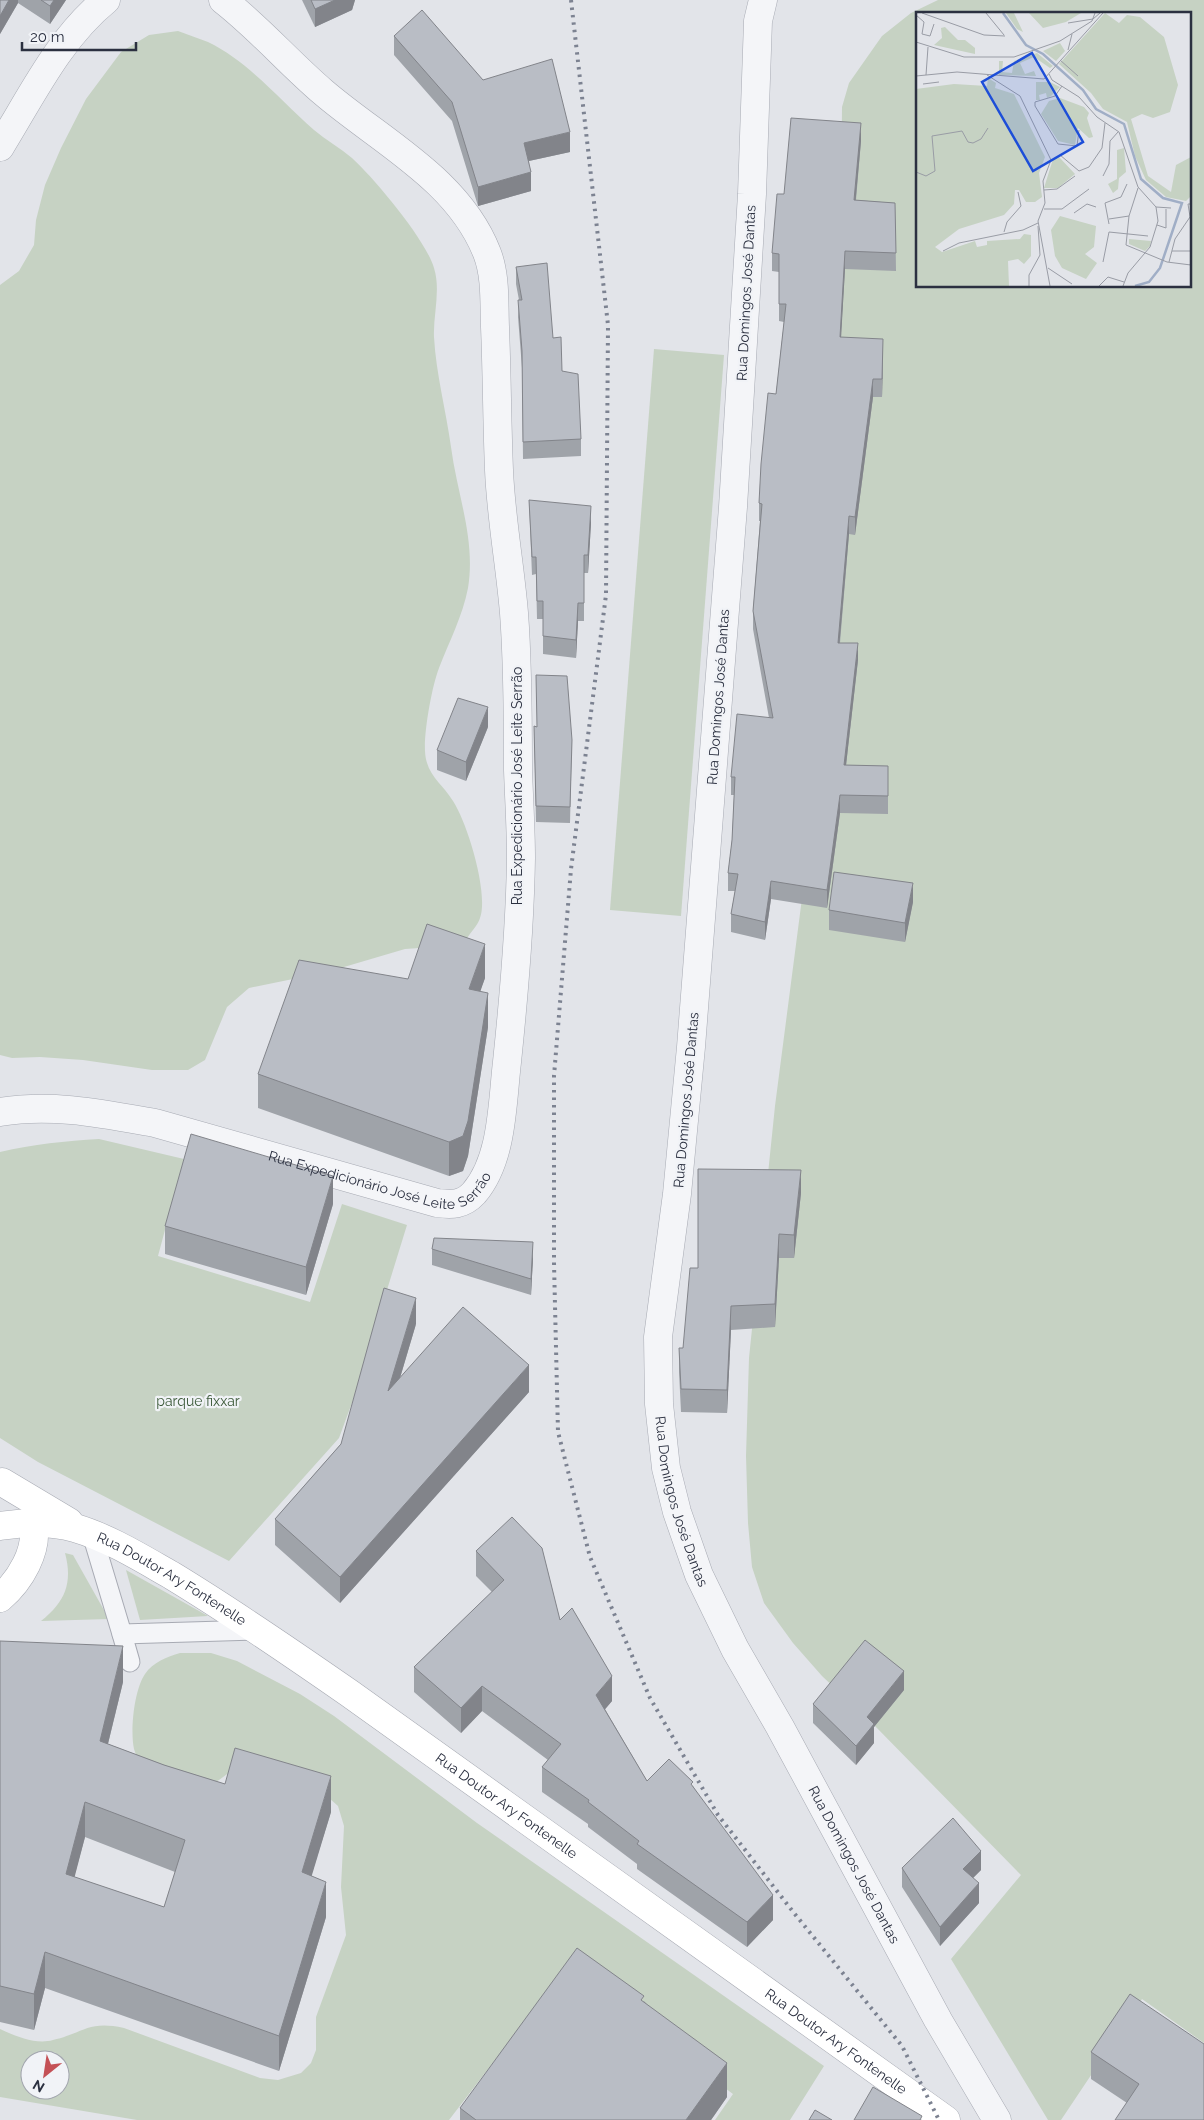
<svg xmlns="http://www.w3.org/2000/svg" width="1204" height="2120" viewBox="0 0 1204 2120" font-family="Raleway,sans-serif">
	<style>
		.green { fill: #c6d2c3; fill-rule: evenodd }
		.lines { fill: none; stroke-linecap: round; stroke-linejoin: round }
		.service-casing { stroke: #a7aab3; stroke-width: 21 }
		.minor-casing { stroke: #a7aab3; stroke-width: 29 }
		.tertiary-casing { stroke: #a7aab3; stroke-width: 29 }
		.secondary-casing { stroke: #a7aab3; stroke-width: 29 }
		.service { stroke: #f4f5f8; stroke-width: 19 }
		.minor { stroke: #f4f5f8; stroke-width: 28 }
		.tertiary { stroke: #f4f5f8; stroke-width: 28 }
		.secondary { stroke: #fff; stroke-width: 28 }
		.rail { stroke: #7c8291; stroke-width: 4; stroke-dasharray: 2.5 5; stroke-linecap: butt }
		.wall { fill: #9fa3a9; fill-rule: evenodd }
		.shaded-wall { fill: #82848a }
		.building { fill: #b9bdc5; stroke: #82848a; fill-rule: evenodd }
		.labels { text-anchor: middle; dominant-baseline: central; stroke-width: 4.5; stroke-linejoin: round; paint-order: stroke }
		.street-label { font-size: 14px; fill: #2b3040; stroke: #f1f3f7 }
		.park-label { font-size: 14px; fill: #3c5a39; stroke: #f1f3f7 }
		.inset-river { fill: none; stroke: #a0aec6; stroke-width: 2.5 }
		.inset-road { fill: none; stroke: #999ca5; stroke-width: 1 }
		.view { fill: #1d4ed8; fill-opacity: 0.15; stroke: #1d4ed8; stroke-width: 2.5 }
		.inset-edge { fill: none; stroke: #2b3040; stroke-width: 2.5 }
	</style>
	<rect width="100%" height="100%" fill="#e2e4e9"/>
	<!-- green -->
	<g class="green">
		<path d="M938,0H1204V2043L1142,1999L1061,2120H1048L951,1959L1021,1875L875,1726L822,1676L793,1643L764,1603L752,1567L748,1523L746,1456L749,1358L775,1106L837,629L842,107L849,83L882,36L911,13ZM918,14H1190V286H918Z"/>
		<path d="M178,31C188,35 198,38 208,42C249,62 280,100 314,130C326,140 340,148 352,158C374,178 426,240 434,268C441,290 433,315 434,337C436,374 446,410 451,447C457,494 476,540 468,588C463,615 449,642 439,668C432,686 424,731 425,751C426,775 442,783 453,801C467,822 489,893 480,918C478,925 470,933 466,940L434,947L405,949L327,972L249,988L227,1007L205,1060L188,1070H152L83,1060L40,1057L12,1058L0,1055V285L19,271L34,245L36,220L45,185L61,148L86,99L121,52L149,35Z"/>
		<path d="M654,349L724,355L681,916L610,910Z"/>
		<path d="M99,1139L184,1159L158,1256L310,1302L342,1204L407,1225L353,1400L339,1438L229,1561L38,1462L0,1438V1152C33,1144 66,1141 99,1139Z"/>
		<path d="M65,1553L73,1555L109,1619L41,1621C65,1602 73,1583 65,1553Z"/>
		<path d="M126,1570L208,1616L140,1620Z"/>
		<path d="M180,1653H211L237,1661L300,1694L334,1716L477,1823L824,2066L790,2120H715L733,2094L565,1969L449,2120H137L0,2097V2029C15,2036 36,2045 53,2040C84,2033 88,2020 124,2028L260,2078L278,2080L301,2073L311,2063L316,2050V2017L346,1935L341,1887L344,1826L338,1806L320,1790L234,1769L219,1780L202,1789L141,1764C139,1759 135,1754 134,1749C130,1731 134,1690 145,1674C153,1662 167,1657 180,1653ZM30,2060H60V2090H30Z"/>
	</g>
	<g class="lines">
		<!-- service casing -->
		<g class="service-casing">
			<g id="service">
				<path d="M92,1534L122,1634L258,1630"/>
				<path d="M122,1634L130,1662"/>
			</g>
		</g>
		<!-- minor casing -->
		<g class="minor-casing">
			<g id="minor">
				<path d="M0,147C31,97 59,38 106,0"/>
				<path id="s1" d="M0,1112C52,1103 104,1114 155,1123L437,1203C452,1205 463,1205 474,1193C503,1159 502,1104 507,1062C514,995 520,926 521,858C521,829 519,799 518,770C518,717 518,665 514,613C510,565 501,518 499,470C497,423 497,375 495,327C494,303 496,276 487,253C458,179 380,141 323,92C289,63 259,28 223,0"/>
			</g>
		</g>
		<!-- tertiary casing -->
		<g class="tertiary-casing">
			<g id="tertiary">
				<path id="s2" d="M763,0L758,21L752,194L733,507L691,1047L677,1194L658,1337L659,1404L666,1468L677,1512L699,1575L735,1649L780,1727L938,2020L997,2120"/>
			</g>
		</g>
		<!-- secondary casing -->
		<g class="secondary-casing">
			<g id="secondary">
				<path d="M2,1482L69,1522"/>
				<path id="s3" d="M0,1526C25,1522 51,1521 75,1528C109,1538 141,1558 171,1575C232,1612 290,1652 349,1693L946,2120"/>
				<path d="M0,1598C20,1581 39,1550 33,1523"/>
			</g>
		</g>
		<!-- service -->
		<use href="#service" class="service"/>
		<!-- minor -->
		<use href="#minor" class="minor"/>
		<!-- tertiary -->
		<use href="#tertiary" class="tertiary"/>
		<!-- secondary -->
		<use href="#secondary" class="secondary"/>
		<!-- rail -->
		<path class="rail" d="M571,0L608,325L606,595L571,869L554,1076V1263L558,1432L590,1557L650,1698L718,1815L794,1913L902,2046L939,2120"/>
	</g>
	<!-- wall -->
	<g class="wall">
		<path d="M0,0H66L50,24L18,3L0,34Z"/>
		<path d="M302,0H355L352,10L315,27Z"/>
		<path d="M394,36L483,80L570,152L529,161L531,191L478,206L452,121L394,55Z"/>
		<path d="M861,141L856,200L895,203L896,271L845,269L841,337L883,357L882,397H873L855,535L849,534L840,643L858,660L846,765L888,766V814L840,813L827,908L771,899L765,940L731,932V914L735,891H728V873L732,840L734,795H731V777L769,718L753,629V611L760,521H759V503L776,394L784,322L779,321V272L772,271V253L784,194Z"/>
		<path d="M516,267L553,338L581,439V456L523,459L522,368L518,317L519,300L516,284Z"/>
		<path d="M529,500L591,523L588,573H584V621H578L576,658L543,654V619H537L536,574L532,575Z"/>
		<path d="M534,726L572,740L570,823L536,822Z"/>
		<path d="M488,727L466,781L437,770V750Z"/>
		<path d="M913,902L905,942L829,930V910Z"/>
		<path d="M485,978L480,991L488,1027L468,1156L463,1171L449,1176L258,1108V1074L408,979Z"/>
		<path d="M801,1193L794,1258H779L775,1327L731,1330L727,1413L681,1412L679,1372V1348H683L698,1268Z"/>
		<path d="M333,1204L306,1295L165,1254V1226Z"/>
		<path d="M432,1249L533,1258L531,1295L432,1265Z"/>
		<path d="M416,1324L400,1378L529,1392L340,1603L275,1545V1519L341,1444Z"/>
		<path d="M476,1551L560,1620L612,1701L605,1709L647,1781L693,1786L773,1920L747,1947L637,1869V1864L588,1827V1824L542,1792V1767L548,1760L482,1711L461,1733L414,1692V1667L492,1592L476,1576Z"/>
		<path d="M0,1641L123,1682L108,1744L164,1765L225,1784L331,1812L311,1876L326,1917L279,2071L45,1988L34,2030L0,2022ZM85,1837L175,1872L164,1907L74,1877Z"/>
		<path d="M904,1690L874,1727V1743L856,1765L813,1723V1704Z"/>
		<path d="M902,1868L981,1870L973,1878L979,1903L940,1946L902,1887Z"/>
		<path d="M644,2001L727,2097L711,2120H460V2108Z"/>
		<path d="M1204,2044L1127,2103L1091,2079V2052Z"/>
	</g>
	<!-- shaded-wall -->
	<g class="shaded-wall">
		<path d="M9,0H18V3L0,34V16Z"/>
		<path d="M54,0H66L50,24V6Z"/>
		<path d="M335,0H355L352,10L315,27V9Z"/>
		<path d="M861,123V141L854,218V200Z"/>
		<path d="M570,132V152L524,162V143Z"/>
		<path d="M531,172V191L478,206V187Z"/>
		<path d="M845,251V269L840,355V337Z"/>
		<path d="M883,339V357L882,397V379Z"/>
		<path d="M873,379V397L855,535V517Z"/>
		<path d="M591,506V523L588,573V555Z"/>
		<path d="M849,516V534L838,660V643Z"/>
		<path d="M578,603V621L576,658V640Z"/>
		<path d="M858,643V660L844,783V765Z"/>
		<path d="M488,707V727L466,781V762Z"/>
		<path d="M840,795V813L827,908V890Z"/>
		<path d="M771,881V899L765,940V922Z"/>
		<path d="M913,883V902L905,942V923Z"/>
		<path d="M485,944V978L469,1024V989Z"/>
		<path d="M488,993V1027L468,1156L463,1171L449,1176V1142Z"/>
		<path d="M801,1170V1193L794,1258V1235Z"/>
		<path d="M333,1176V1204L306,1295V1267Z"/>
		<path d="M779,1234V1258L775,1327V1304Z"/>
		<path d="M533,1242V1258L531,1295V1279Z"/>
		<path d="M416,1298V1324L388,1418V1391Z"/>
		<path d="M731,1306V1330L727,1413V1390Z"/>
		<path d="M529,1365V1392L340,1603V1577Z"/>
		<path d="M123,1646V1682L100,1776V1741Z"/>
		<path d="M904,1671V1690L874,1727V1743L856,1765V1746L867,1717Z"/>
		<path d="M612,1676V1701L596,1720V1695Z"/>
		<path d="M482,1686V1711L461,1733V1708Z"/>
		<path d="M331,1776V1812L302,1908V1872Z"/>
		<path d="M85,1802V1837L66,1910V1874Z"/>
		<path d="M981,1851V1870L963,1888V1869Z"/>
		<path d="M326,1882V1917L279,2071V2036Z"/>
		<path d="M979,1883V1903L940,1946V1927Z"/>
		<path d="M773,1895V1920L747,1947V1922Z"/>
		<path d="M45,1952V1988L34,2030V1994Z"/>
		<path d="M727,2063V2097L711,2120H686Z"/>
	</g>
	<!-- building -->
	<g class="building">
		<path d="M0,0H9L0,16Z"/>
		<path d="M41,0H54L50,6Z"/>
		<path d="M311,0H335L315,9Z"/>
		<path d="M422,10L483,80L552,59L570,132L524,143L531,172L478,187L452,102L394,36Z"/>
		<path d="M791,118L861,123L854,200L895,203L896,253L845,251L840,337L883,339L882,379H873L855,517L849,516L838,643H858L844,765L888,766V796L840,795L827,890L771,881L765,922L731,914L738,874L728,873L732,840L735,777H731L737,714L773,718L753,611L762,504L759,503L761,464L768,393L776,394L786,304H779V254L772,253L777,194H784Z"/>
		<path d="M547,263L553,338L561,337L562,371L578,374L581,439L523,442L522,351L518,300H522L516,267Z"/>
		<path d="M529,500L591,506L588,555H584V603H578L576,640L543,636V601H537L536,557H532Z"/>
		<path d="M536,675L567,676L572,740L570,807L536,806L534,726L537,727Z"/>
		<path d="M458,698L488,707L466,762L437,750Z"/>
		<path d="M834,872L913,883L905,923L829,910Z"/>
		<path d="M427,924L485,944L469,989L488,993L468,1121L463,1136L449,1142L258,1074L299,960L408,979Z"/>
		<path d="M191,1134L333,1176L306,1267L165,1226Z"/>
		<path d="M698,1169L801,1170L794,1235L779,1234L775,1304L731,1306L727,1390L681,1389L679,1348H683L690,1268H698Z"/>
		<path d="M434,1238L533,1242L531,1279L432,1249Z"/>
		<path d="M384,1288L416,1298L388,1391L463,1307L529,1365L340,1577L275,1519L341,1444Z"/>
		<path d="M512,1517L542,1548L560,1620L572,1608L612,1676L596,1695L647,1781L669,1759L693,1782L691,1784L773,1895L747,1922L637,1844L639,1841L588,1802L589,1800L542,1767L561,1744L482,1686L461,1708L414,1667L504,1580L476,1551Z"/>
		<path d="M865,1640L904,1671L867,1717L874,1724L856,1746L813,1704Z"/>
		<path d="M0,1641L123,1646L100,1741L164,1765L225,1784L235,1748L331,1776L302,1872L326,1882L279,2036L45,1952L34,1994L0,1986ZM85,1802L185,1840L164,1907L66,1874Z"/>
		<path d="M953,1818L981,1851L963,1869L979,1883L940,1927L902,1868Z"/>
		<path d="M577,1948L644,1996L641,2000L727,2063L686,2120H476L460,2108Z"/>
		<path d="M1130,1994L1204,2044V2120H1115L1139,2084L1091,2052Z"/>
		<path d="M873,2087L922,2116L920,2120H854Z"/>
		<path d="M815,2110L832,2120H809Z"/>
	</g>
	<g class="labels">
		<!-- street labels -->
		<g class="street-label">
			<text transform="translate(746 293) rotate(-87)">Rua Domingos José Dantas</text>
			<text transform="translate(718 697) rotate(-86)">Rua Domingos José Dantas</text>
			<text transform="translate(517 786) rotate(-90)">Rua Expedicionário José Leite Serrão</text>
			<text transform="translate(686 1100) rotate(-85)">Rua Domingos José Dantas</text>
			<text stroke="none"><textPath href="#s1" startOffset="394">Rua Expedicionário José Leite Serrão</textPath></text>
			<text stroke="none"><textPath href="#s2" startOffset="1509">Rua Domingos José Dantas</textPath></text>
			<text stroke="none"><textPath href="#s3" startOffset="185">Rua Doutor Ary Fontenelle</textPath></text>
			<text stroke="none"><textPath href="#s3" startOffset="590">Rua Doutor Ary Fontenelle</textPath></text>
			<text stroke="none"><textPath href="#s2" startOffset="1914">Rua Domingos José Dantas</textPath></text>
			<text stroke="none"><textPath href="#s3" startOffset="995">Rua Doutor Ary Fontenelle</textPath></text>
		</g>
		<!-- park labels -->
		<g class="park-label">
			<text x="198" y="1401">parque fixxar</text>
		</g>
	</g>
	<!-- overview -->
	<g transform="translate(916 12)">
		<rect width="275" height="275" fill="#e2e4e9"/>
		<path d="M90,1H98L107,20L101,17ZM113,1H165L150,10L127,16ZM189,1L203,11L211,3L224,5L248,25L262,73L254,100L237,106L226,102L215,107L232,164L255,180L260,153L275,145V184L270,189L250,185L230,168L219,144L211,110L187,97L175,81L143,52ZM29,15L42,28H49L59,36V42L18,33L26,26L25,16ZM144,31L149,39L140,49L127,39ZM121,41L137,54L134,56L118,45L104,51L109,62L118,59L120,64L83,63V49H87L86,60L96,61L98,49ZM72,66L80,71L79,76L98,82L129,145L123,161L126,185L119,190H110L103,178H99L98,192L88,203L43,217L19,235L26,240L59,229L61,235L71,233V229L104,227L108,222L115,223V244L108,252L102,247L92,249L93,274H0V77L38,72L71,74ZM120,70H134L144,75L135,84L131,86L130,81L123,83L124,88H120ZM144,86L168,95L173,101L171,106L177,125L173,126L162,116L159,133L142,129L125,102L133,89ZM208,136L210,160L203,166L202,177L197,181L192,172L201,167V138ZM143,145L159,162L142,176H128L137,147ZM144,204L180,214L178,235L169,242L181,251L170,267L146,256L139,244L135,218ZM213,227L235,229L234,234L229,239L213,232Z" fill="#c6d2c3"/>
		<path class="inset-river" d="M87,1L110,33L127,42L167,78L180,97L208,112L225,167L247,186L266,191L244,256L233,270L219,274"/>
		<path class="inset-road" d="M6,1L68,23L89,24M70,1L88,23M0,3L8,10L6,22L14,24L18,12M152,11L177,7L184,1M0,30L48,45H98L144,29L176,9L179,1M152,38L156,22M144,48L162,64M133,62L136,68L163,85L181,105L203,120L222,175L240,195L255,196M10,63L12,35M71,63L104,84L135,148L127,169L129,191L122,209L134,274M0,64L41,60L128,67L187,1M7,72L23,70M146,74L139,84L119,90V94L142,132L161,134L163,118M144,143L163,159L173,155L186,136L189,111M0,160L10,164L19,159L16,124L46,119L52,130L57,131L65,127L72,116M187,164L193,152L194,129L202,120M222,176L213,204L210,233L251,250L275,253M128,178L141,177L159,164M275,192H272L275,211M128,197H146L173,177M158,201L171,192L180,195M193,207L213,204M193,212L189,191L205,185L211,172M241,213L250,216V197M88,220L91,210L105,194L102,180M27,239L43,231L107,218L122,211M256,239H275M187,250L193,220L232,224M253,250L259,227L274,205M132,256L156,272M113,274V263L124,243L122,214M183,274L192,265L208,270M207,274L212,261L234,235L242,209L240,195"/>
		<path class="view" d="M116,41L167,130L117,159L66,70Z"/>
		<rect width="275" height="275" class="inset-edge"/>
	</g>
	<!-- north arrow -->
	<g transform="translate(45 2075) rotate(210)"><circle r="24" fill="#f1f3f7" stroke="#a2a5ae"/>
	<path d="M0-4L9 19L0 12L-9 19Z" fill="#c45156"/>
	<text y="-8" font-size="14" font-weight="bold" text-anchor="middle" fill="#2b3040">N</text>
	</g>
	<!-- scale -->
	<path d="M22 42v8h114v-8" fill="none" stroke="#2b3040" stroke-width="2.5"/>
	<text x="30" y="42" font-size="15" fill="#2b3040" stroke="#f1f3f7" stroke-width="4" paint-order="stroke">20 m</text>
</svg>
